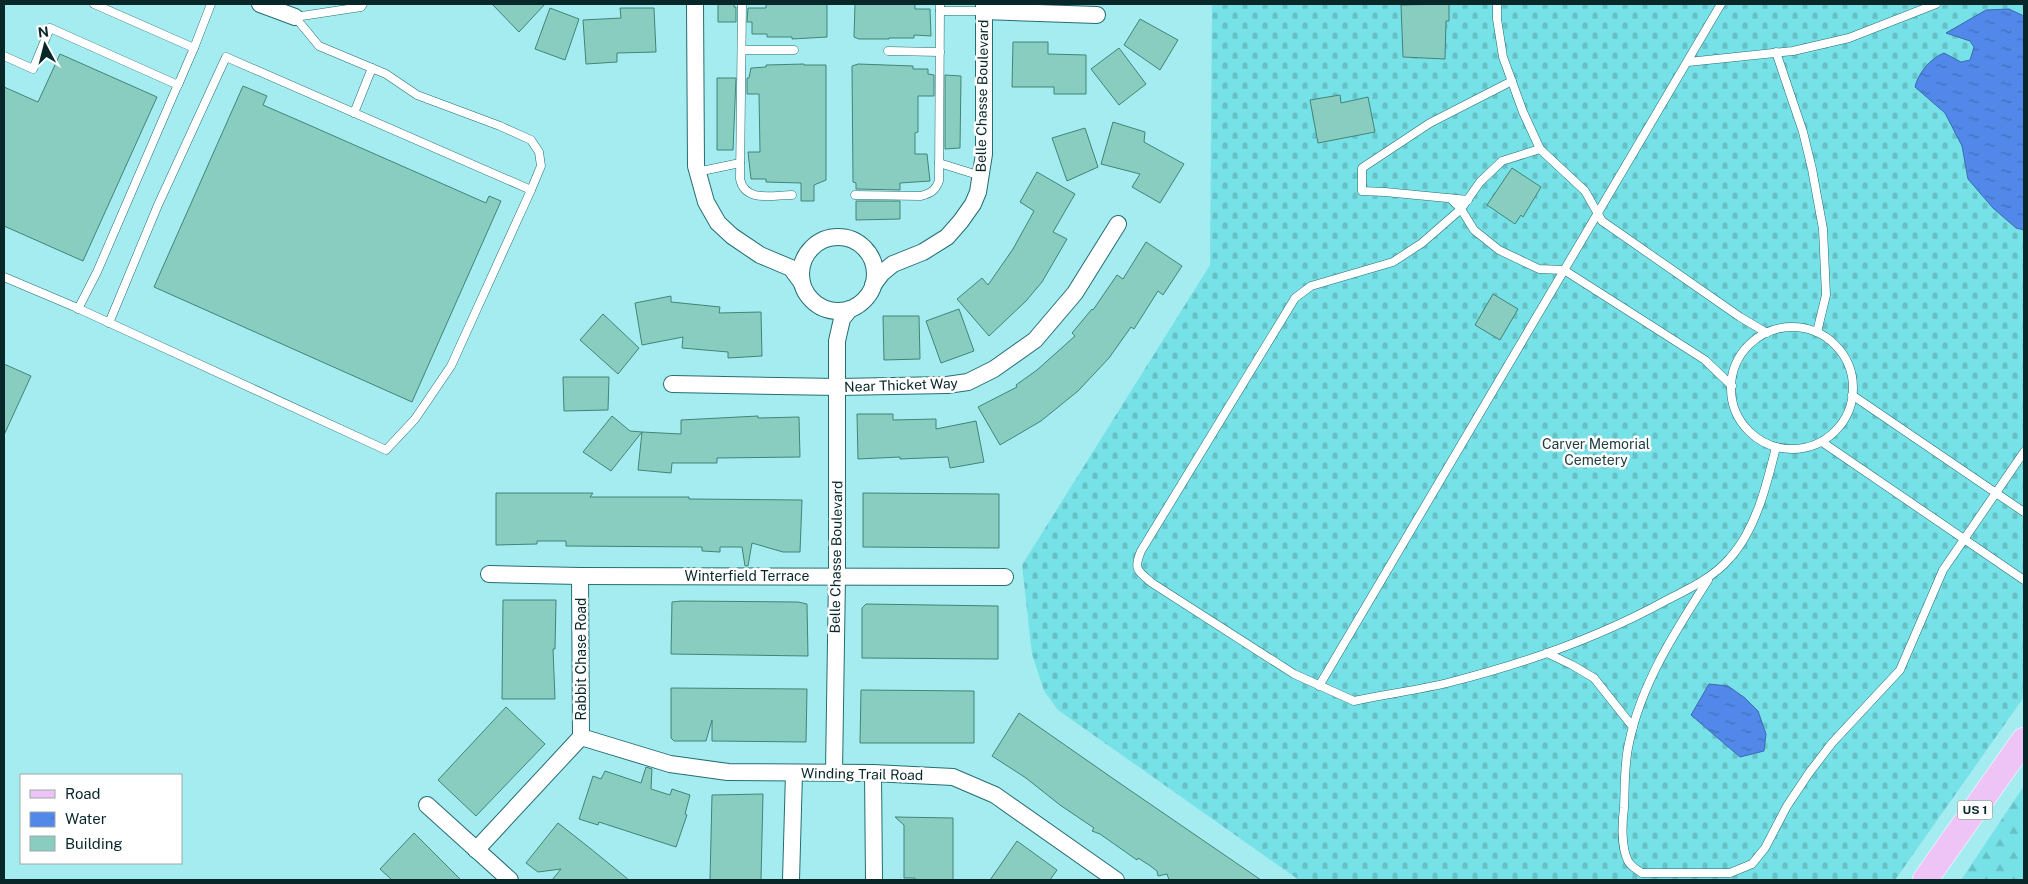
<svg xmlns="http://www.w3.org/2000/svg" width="2028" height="884" viewBox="0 0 2028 884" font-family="'Public Sans',sans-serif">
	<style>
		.forest { fill: url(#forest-firs) }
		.cemetery { fill: url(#cemetery-stones) }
		.water { fill: url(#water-ripples); stroke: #3b6baf }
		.building { fill: #89cdc0; stroke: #418478 }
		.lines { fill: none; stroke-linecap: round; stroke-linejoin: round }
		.lane-casing { stroke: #246e73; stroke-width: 9 }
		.street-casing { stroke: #246e73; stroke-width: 18 }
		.primary-casing { stroke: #fff; stroke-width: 26 }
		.lane { stroke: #fff; stroke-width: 8 }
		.street { stroke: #fff; stroke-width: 16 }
		.primary { stroke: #eec4f7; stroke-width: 25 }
		.labels { text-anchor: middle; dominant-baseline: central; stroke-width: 5; stroke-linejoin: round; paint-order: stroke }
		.shield { fill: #fff; stroke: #526869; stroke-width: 1 }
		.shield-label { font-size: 12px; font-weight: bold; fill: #082729 }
		.street-label { font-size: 14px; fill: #082729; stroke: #fff }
		.park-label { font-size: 14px; fill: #214042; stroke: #fff }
	</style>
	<defs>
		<pattern id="forest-firs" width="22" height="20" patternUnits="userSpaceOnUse" patternTransform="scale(1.25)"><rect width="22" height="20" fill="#76e1e7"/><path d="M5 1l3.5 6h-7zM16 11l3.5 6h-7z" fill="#65c1c6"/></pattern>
		<pattern id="cemetery-stones" width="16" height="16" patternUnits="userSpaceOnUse" patternTransform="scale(1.25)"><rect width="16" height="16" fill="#76e1e7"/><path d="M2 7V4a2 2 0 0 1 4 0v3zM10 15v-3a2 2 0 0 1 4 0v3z" fill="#65c1c6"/></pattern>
		<pattern id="water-ripples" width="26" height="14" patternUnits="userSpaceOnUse" patternTransform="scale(1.25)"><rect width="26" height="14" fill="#5188e9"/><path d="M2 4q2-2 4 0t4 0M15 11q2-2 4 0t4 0" fill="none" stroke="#416fbd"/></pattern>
	</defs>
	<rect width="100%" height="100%" fill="#a5ecf1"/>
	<!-- forest -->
	<path class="forest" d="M2024,786V880H1961Z"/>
	<!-- cemetery -->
	<path class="cemetery" d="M1212,4H2024V697L1895,880H1299L1058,710L1044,691L1032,654L1022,565L1210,265Z"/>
	<!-- water -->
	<g class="water">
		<path d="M2009,9L2024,16V230L2016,228L1993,208L1968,179L1962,146L1945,113L1915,87C1918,73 1931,58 1944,53L1961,62L1970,60L1974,47L1970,41L1946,33L1986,10Z"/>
		<path d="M1709,684L1728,686L1745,698L1758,711L1766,734L1764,751L1740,757L1691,715Z"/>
	</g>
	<!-- building -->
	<g class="building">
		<path d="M492,4H545L519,32Z"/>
		<path d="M718,4H734V7H736V22H718Z"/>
		<path d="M766,4H827V37L792,39V37H767V34H752V22H747L748,8H766Z"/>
		<path d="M855,4H915V9H930L931,36L914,35V38H889V39H859L854,37Z"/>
		<path d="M1449,4V21H1446L1445,59L1403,57L1401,5Z"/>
		<path d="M550,8L579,19L565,60L535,49Z"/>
		<path d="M620,8H654L656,52L617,53V62L586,64L583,20L621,18Z"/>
		<path d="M1140,19L1178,40L1160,70L1124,45Z"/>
		<path d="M1013,42H1048V54L1086,55V94H1054V87H1012Z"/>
		<path d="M1119,48L1146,84L1119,105L1091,69Z"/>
		<path d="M60,54L157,97L83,261L4,226V87L38,102Z"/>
		<path d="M804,64V65H826V180L814,185V201H801V183L766,182V179H751L748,152H760L759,94H747V78H749L751,68L766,67V65Z"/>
		<path d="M858,64L913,66V69H928V74L934,75V96H918V132L915,133V154H927L930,181L900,183V190L856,189V183L853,182L852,66Z"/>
		<path d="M945,75L961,76L960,148L945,149Z"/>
		<path d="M717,78H736L733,150H717Z"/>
		<path d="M243,86L267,96L263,105L309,125L486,203L489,196L501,201L412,402L154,287Z"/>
		<path d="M1340,95L1341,103L1368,97L1375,132L1318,143L1310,100Z"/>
		<path d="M1113,122L1145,132L1144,142L1184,164L1160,203L1132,187L1140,174L1101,164Z"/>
		<path d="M1085,128L1098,167L1067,181L1052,138Z"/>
		<path d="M1512,168L1541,187L1523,217L1521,215L1515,224L1487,205Z"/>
		<path d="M1037,172L1075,194L1053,232L1067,239L1042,282L1026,301L989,336L957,299L982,278L988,285L1013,249L1034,211L1020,202Z"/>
		<path d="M856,201H900V219L856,220Z"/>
		<path d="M1146,242L1182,266L1163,295L1158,291L1134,329L1131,327L1109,358L1078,391L1041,421L1000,445L978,407L1017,387L1016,385L1037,370L1075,336L1072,333L1092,309L1093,310L1117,275L1123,279Z"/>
		<path d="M1493,294L1518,309L1500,340L1475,325Z"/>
		<path d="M671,296V302L720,307L719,313L761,312L762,356L728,358V352L682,348L683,337L642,345L635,303Z"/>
		<path d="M959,309L974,351L941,363L926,321Z"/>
		<path d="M603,314L639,348L618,374L580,340Z"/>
		<path d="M883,316H919L920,359L884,360Z"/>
		<path d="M4,364L31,376L4,435Z"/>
		<path d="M563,377H609L608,410L564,411Z"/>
		<path d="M857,414H893V420L936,419V429L976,421L984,462L950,468L948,457L900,459V457L858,459Z"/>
		<path d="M612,416L630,431L642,432L611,471L583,452Z"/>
		<path d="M758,416V418L799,417L800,457L717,458V463H672L671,473L638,470L642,432L681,434V420Z"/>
		<path d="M496,493H593L590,497H689V499L802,500L800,552H783L752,543L748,566H745L742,547H720V552L702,551V547L566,546V541H537V544L496,545Z"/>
		<path d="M863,493L999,494V548L863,547Z"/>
		<path d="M503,600H556L555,649H553L555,699H502Z"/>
		<path d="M681,601L798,602L807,604L808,656L671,654L672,602Z"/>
		<path d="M866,604L998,606V659L862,658V608Z"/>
		<path d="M671,688L807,689L806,742L712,741V720L706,741H674L671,738Z"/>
		<path d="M861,690L974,691V743H860Z"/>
		<path d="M506,707L545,744L476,816L438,780Z"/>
		<path d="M1019,713L1118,782L1261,880H1169L1167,874L1158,876L1157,871L1149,865L1138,858L1137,860L1100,834L1092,831L1094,828L1060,805L1026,778L992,756Z"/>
		<path d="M646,767L652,769L651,789L670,795L672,789L690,795L685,814L687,815L676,847L599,822L598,825L579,819L593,776L601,779L605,771L641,783Z"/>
		<path d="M763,794L761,880H710L712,795Z"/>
		<path d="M895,817L953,818V880H915V878H904V825Z"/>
		<path d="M558,823L591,849L629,880H552L561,869L538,872L526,863Z"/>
		<path d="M414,833L461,880H392L380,869Z"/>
		<path d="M1017,841L1057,870L1050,880H990Z"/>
	</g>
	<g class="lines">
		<!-- lane casing -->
		<g class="lane-casing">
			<g id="lane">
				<path d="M94,4L194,48L211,4"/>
				<path d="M742,4L740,179C745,203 773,195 792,195"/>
				<path d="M1497,4V19L1503,57L1523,112L1540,149L1585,191L1602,221L1740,317L1767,333"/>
				<path d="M940,11H984"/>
				<path d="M295,17L361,7L363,4"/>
				<path d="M742,50H794"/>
				<path d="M888,51L940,52"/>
				<path d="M1776,52L1803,132L1812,169L1823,229L1826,295L1817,332"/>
				<path d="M4,56L33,69L50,28L178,85L194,48"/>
				<path d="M1688,62L1793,51L1849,38L1936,4"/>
				<path d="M354,113L372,68"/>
				<path d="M1540,149L1502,161L1480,182L1461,209L1422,243L1393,262L1311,286L1295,298L1141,551C1133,570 1138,571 1152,583L1294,674L1354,701C1386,694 1420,690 1451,682C1526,663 1600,637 1667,600C1689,589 1714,577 1730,558C1756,529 1767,484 1776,447"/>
				<path d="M939,163L981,176"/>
				<path d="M697,172L740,163"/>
				<path d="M855,195L921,196C931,193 935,191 939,181L940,4"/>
				<path d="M1451,199L1461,209L1474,230L1499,250L1539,269L1564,270L1705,360L1732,386"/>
				<path d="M1468,200L1385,192L1362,191V168L1430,123L1512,81"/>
				<path d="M4,277L75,307L386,450L415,419L451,366L531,190"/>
				<path d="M78,309L97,272L179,82"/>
				<path d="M109,323L158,205L226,57L531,190L541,166L539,152L531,140L500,126L417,95L386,74L319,46L295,17"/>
				<circle cx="1792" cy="388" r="61"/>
				<path d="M1852,395L2024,512"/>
				<path d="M1822,442L2024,580"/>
				<path d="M1708,580C1676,630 1641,684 1629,743C1624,764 1625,787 1624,808C1622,823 1621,847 1628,861C1631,866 1637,870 1642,873H1730L1752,864L1765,848L1787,806L1809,773L1832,743L1900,670L1943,570L2024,452"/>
				<path d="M1547,653L1572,665L1594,678L1633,727"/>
				<path d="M1319,686L1721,4"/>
			</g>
		</g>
		<!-- street casing -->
		<g class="street-casing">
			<g id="street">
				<path d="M260,4L295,17"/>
				<path d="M695,4L696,166L706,202L718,223L732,236L760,255L791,268L802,283"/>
				<path d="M984,11L1097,15"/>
				<circle cx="838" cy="274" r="37"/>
				<path d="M873,285L882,273L893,264L923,252L947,237L961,221L973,204L978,192L984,154V4"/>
				<path d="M672,384L838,387L947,385L968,382L994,369L1035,340L1075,293L1118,224"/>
				<path d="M489,574L580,576L1005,577"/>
				<path d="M581,737L670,764L728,772L873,773L953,777L995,795L1116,880"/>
				<path d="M834,772L837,576V341L842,319L850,309"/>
				<path d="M873,773L874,880"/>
				<path d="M427,805L510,880"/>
				<path d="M476,850L581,737L580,576"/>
				<path d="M791,880L794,773"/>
			</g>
		</g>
		<!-- primary casing -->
		<g class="primary-casing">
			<path id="primary" d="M1925,880L2024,740"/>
		</g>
		<!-- lane -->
		<use href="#lane" class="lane"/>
		<!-- street -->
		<use href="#street" class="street"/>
		<!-- primary -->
		<use href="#primary" class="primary"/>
	</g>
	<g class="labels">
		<!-- shield labels -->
		<rect class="shield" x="1957.5" y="800.5" width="35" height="19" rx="4"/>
		<g class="shield-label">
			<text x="1975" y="810">US 1</text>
		</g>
		<!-- street labels -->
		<g class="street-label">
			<text transform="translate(982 96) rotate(-89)">Belle Chasse Boulevard</text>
			<text transform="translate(901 385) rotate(-2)">Near Thicket Way</text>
			<text transform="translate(836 557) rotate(-89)">Belle Chasse Boulevard</text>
			<text x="747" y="576">Winterfield Terrace</text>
			<text transform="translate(581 659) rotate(-90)">Rabbit Chase Road</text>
			<text transform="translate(862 774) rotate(1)">Winding Trail Road</text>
		</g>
		<!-- park labels -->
		<g class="park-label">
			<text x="1596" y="444">Carver Memorial<tspan x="1596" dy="16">Cemetery</tspan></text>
		</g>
	</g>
	<!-- border -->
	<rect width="2028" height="884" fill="none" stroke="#082729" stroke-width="10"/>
	<!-- legend -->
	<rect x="20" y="774" width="162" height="90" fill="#ffffff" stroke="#9ca9a9"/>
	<rect x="30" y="790" width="25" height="8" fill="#eec4f7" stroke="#9ca9a9"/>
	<text x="65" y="799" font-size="15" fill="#082729">Road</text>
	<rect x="30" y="812" width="25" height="15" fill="url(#water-ripples)" stroke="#9ca9a9"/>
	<text x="65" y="824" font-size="15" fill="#082729">Water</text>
	<rect x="30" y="836" width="25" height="15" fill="#89cdc0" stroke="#9ca9a9"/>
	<text x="65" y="849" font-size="15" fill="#082729">Building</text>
	<!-- north arrow -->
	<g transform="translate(45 45) rotate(353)" stroke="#ffffff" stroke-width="4" paint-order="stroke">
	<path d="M0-4L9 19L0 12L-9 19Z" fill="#082729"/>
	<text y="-8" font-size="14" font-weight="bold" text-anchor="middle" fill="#082729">N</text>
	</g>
</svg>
